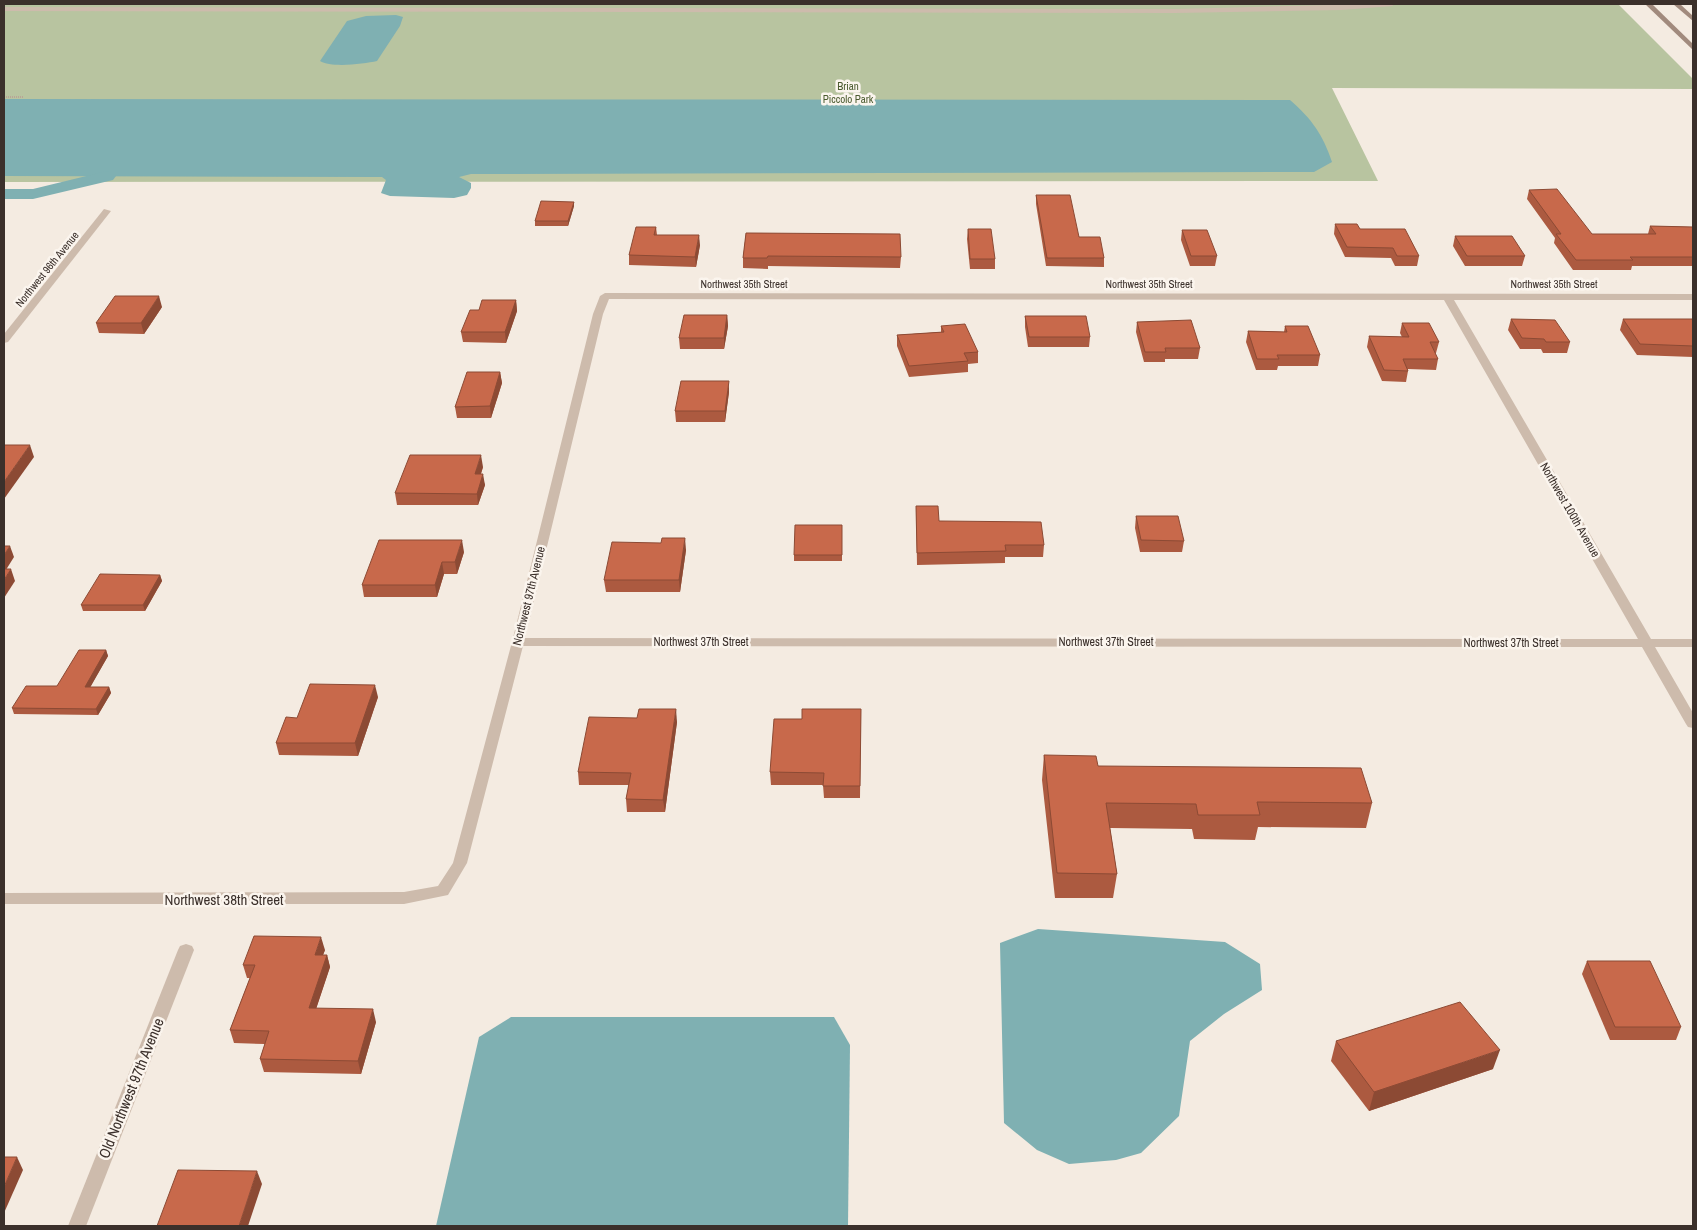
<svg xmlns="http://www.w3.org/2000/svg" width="1697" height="1230" viewBox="0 0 1697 1230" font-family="'Archivo Narrow',sans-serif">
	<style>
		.green { fill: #b8c4a0 }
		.water { fill: #7fb0b2 }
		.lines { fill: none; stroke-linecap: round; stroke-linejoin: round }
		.canal { fill: #7fb0b2; fill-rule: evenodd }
		.path { stroke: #b9a596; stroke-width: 2; stroke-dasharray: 1 1; stroke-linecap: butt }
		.lane { fill: #cdbbac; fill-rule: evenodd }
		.street { fill: #cdbbac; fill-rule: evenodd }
		.secondary { fill: #a18a7d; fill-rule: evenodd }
		.wall { fill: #ac5a40 }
		.shaded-wall { fill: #8c4a34 }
		.building { fill: #c8694b; stroke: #8c4a34 }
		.labels { text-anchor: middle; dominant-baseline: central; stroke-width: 5; stroke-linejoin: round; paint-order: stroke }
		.far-park-label { font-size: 11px; fill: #4a5a2e; stroke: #fbf5ee }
		.far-street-label { font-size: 11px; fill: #3b302b; stroke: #fbf5ee }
		.street-label { font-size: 12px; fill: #3b302b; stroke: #fbf5ee }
		.near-street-label { font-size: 15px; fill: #3b302b; stroke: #fbf5ee }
	</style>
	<rect width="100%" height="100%" fill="#f4ebe1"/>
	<!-- green -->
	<path class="green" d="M4,4H1618L1693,79V89L1332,88L1378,181L4,182Z"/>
	<!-- water -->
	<g class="water">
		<path d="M396,15L403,17L400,26L377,61C364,64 331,68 320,61L347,21L366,16Z"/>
		<path d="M4,99L1290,100C1312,119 1323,135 1332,162L1314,172L471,174L459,177L471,183V188L467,195L454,198L390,196L381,193L386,180L382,177L4,176Z"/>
		<path d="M1038,929L1225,942L1260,964L1262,990L1224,1014L1190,1041L1179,1116L1141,1153L1116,1160L1069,1164L1037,1150L1004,1123L1000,943Z"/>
		<path d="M511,1017H834L850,1045L848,1226H436L479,1037Z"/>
	</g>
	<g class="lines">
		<!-- canal -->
		<path class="canal" d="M107,171L113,172L116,176L113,180L33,199H4V189H33Z"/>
		<!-- path -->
		<path class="path" d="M4,97H24"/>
		<!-- lane -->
		<path class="lane" d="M1370,4H1395L1392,6L1342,10L1175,13L4,11V7L1175,9Z"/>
		<!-- street -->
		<g class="street">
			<path d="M104,209L111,211L8,342L4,343V334Z"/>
			<path d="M605,293L1693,294V300H1454L1651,639H1693V647H1655L1693,713V728L1688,727L1686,724L1642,647L523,646L467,863L448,895L404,904H4V893L404,892L438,886L453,863L512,642L593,314L600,296ZM609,299L1444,300L1638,639L525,638L603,314Z"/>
			<path d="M186,944L192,946L194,950L86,1226H68L178,950L180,946Z"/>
		</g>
		<!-- secondary -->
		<g class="secondary">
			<path d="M1645,4H1652L1693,44V50Z"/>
			<path d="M1673,4H1680L1693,16V21Z"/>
		</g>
	</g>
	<!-- wall -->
	<g class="wall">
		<path d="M1529,190L1592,234H1648L1650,226L1693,227V266H1632L1631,270H1573L1554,243L1555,238L1527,199Z"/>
		<path d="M1036,195L1079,237L1104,258V267L1046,266L1036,204Z"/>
		<path d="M574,202V206L568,226H535V221Z"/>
		<path d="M1335,224L1360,229L1419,256L1417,266H1395L1391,258L1345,257L1334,234Z"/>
		<path d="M656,227L657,235L700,245L696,267L629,265V255Z"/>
		<path d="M968,229L995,259V269H970L967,239Z"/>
		<path d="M1182,230L1217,256L1215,266H1190L1181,240Z"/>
		<path d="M746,233L901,257L900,268L768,266V269L743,268V258Z"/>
		<path d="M1455,236L1525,256L1522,266H1465L1453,246Z"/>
		<path d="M516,300L517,311L506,343L463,342L461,332L479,310Z"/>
		<path d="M162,307L144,334L99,333L96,323Z"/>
		<path d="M727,315L728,326L724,349H680L679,338Z"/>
		<path d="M1025,316L1090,337L1089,347H1028L1025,327Z"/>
		<path d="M1511,319L1570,342L1567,353H1543L1541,349H1520L1508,330Z"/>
		<path d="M1623,319H1693V357L1637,355L1620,330Z"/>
		<path d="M1137,322L1200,348L1198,359H1165V362H1144L1136,332Z"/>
		<path d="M1402,323L1439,342L1436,353H1435L1438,359L1436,370L1408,369V371L1406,382L1382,381L1367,347L1369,336L1402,337L1400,333Z"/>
		<path d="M941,326L978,352V363L968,364V372L909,377L897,346V335L941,332Z"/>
		<path d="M1285,326L1320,355L1318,366H1278L1277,370H1256L1246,342L1248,331L1284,332Z"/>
		<path d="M500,372L502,383L491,418H457L455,407Z"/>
		<path d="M729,392L725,422H676L675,411Z"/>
		<path d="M483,467L481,474L485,485L478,505H397L395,493Z"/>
		<path d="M916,506L939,521L1044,545L1043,557H1005V563L917,565Z"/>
		<path d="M1136,516L1184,541L1182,552H1140L1135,528Z"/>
		<path d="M842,525V561H794V555Z"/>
		<path d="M661,543L686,550L680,592H606L604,580Z"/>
		<path d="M464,552L457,574H444L437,597H364L362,585Z"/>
		<path d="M160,575L162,581L145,611H83L81,605Z"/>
		<path d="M106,650L108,656L90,687H109L111,693L98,715L14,714L12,708L57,686Z"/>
		<path d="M378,697L358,756L279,755L276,743L297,718Z"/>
		<path d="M861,709L860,798H824L823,785H771L770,772L802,719Z"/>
		<path d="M637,718L677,722L665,812H627L626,799L629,785H579L578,772Z"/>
		<path d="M1044,755L1098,766L1372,803L1366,828L1258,827L1255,840L1194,839L1192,829L1110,828L1117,874L1113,898H1055L1042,780Z"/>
		<path d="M325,950L323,955H327L330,967L316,1009L376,1022L361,1074L264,1072L260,1059L265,1044L234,1043L230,1030L250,978H247L243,965Z"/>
		<path d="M1587,961L1681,1027L1676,1040H1610L1582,974Z"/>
		<path d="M1336,1041L1493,1069L1369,1111L1331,1061Z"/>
	</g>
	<!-- shaded-wall -->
	<g class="shaded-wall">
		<path d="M574,202V206L568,226V221Z"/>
		<path d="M699,235L700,245L696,267L695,257Z"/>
		<path d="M159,296L162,307L144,334L141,323Z"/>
		<path d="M516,300L517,311L506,343L505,332Z"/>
		<path d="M727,315L728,326L724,349V338Z"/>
		<path d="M500,372L502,383L491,418L490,406Z"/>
		<path d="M729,381V392L725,422V411Z"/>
		<path d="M30,445L34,457L4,499V482Z"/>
		<path d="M481,455L483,467L477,485L475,474Z"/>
		<path d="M483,474L485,485L478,505L477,494Z"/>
		<path d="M685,538L686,550L680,592L679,580Z"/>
		<path d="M462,540L464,552L457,574L455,562Z"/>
		<path d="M10,546L14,557L4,573V555Z"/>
		<path d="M442,562L444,574L437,597L435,585Z"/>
		<path d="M11,569L15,581L4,598V580Z"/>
		<path d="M160,575L162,581L145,611L143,605Z"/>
		<path d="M106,650L108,656L87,693L85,687Z"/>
		<path d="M375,685L378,697L358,756L355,743Z"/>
		<path d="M109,687L111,693L98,715L96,709Z"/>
		<path d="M676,709L677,722L665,812L663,800Z"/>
		<path d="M321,937L325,950L318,967L315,955Z"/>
		<path d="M327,955L330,967L312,1021L309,1008Z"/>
		<path d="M373,1009L376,1022L361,1074L358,1061Z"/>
		<path d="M1500,1050L1493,1069L1369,1111L1374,1092Z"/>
		<path d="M17,1157L23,1170L4,1213V1187Z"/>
		<path d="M257,1171L262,1184L248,1226H239Z"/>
	</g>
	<!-- building -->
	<g class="building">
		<path d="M1557,189L1592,234H1656L1650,226L1693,227V257H1630L1633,260H1576L1556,234H1561L1529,190Z"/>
		<path d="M1036,195H1070L1079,237H1100L1104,258H1047Z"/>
		<path d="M541,201L574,202L568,221H535Z"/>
		<path d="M1335,224H1357L1360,229H1405L1419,256H1397L1393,248L1347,247Z"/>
		<path d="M636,227H656L654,235H699L695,257L629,255Z"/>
		<path d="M968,229H991L995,259H970Z"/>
		<path d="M1182,230H1207L1217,256H1191Z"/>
		<path d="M746,233L900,234L901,257L768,256L767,258H743Z"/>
		<path d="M1455,236H1512L1525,256H1467Z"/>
		<path d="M115,296H159L141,323H96Z"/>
		<path d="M482,300H516L505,332H461L470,310H479Z"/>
		<path d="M684,315H727L724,338H679Z"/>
		<path d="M1025,316H1086L1090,337H1029Z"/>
		<path d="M1511,319L1555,320L1570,342H1546L1544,339L1522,338Z"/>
		<path d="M1623,319H1693V346L1640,344Z"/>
		<path d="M1191,320L1200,348H1165L1166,352H1145L1137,322Z"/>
		<path d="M1402,323H1429L1439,342H1430L1438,359H1403L1408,371L1384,370L1369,336L1409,337Z"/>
		<path d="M965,324L978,352L964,353L968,361L909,366L897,335L944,332L941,326Z"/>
		<path d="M1285,326H1308L1320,355H1277L1279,359H1257L1248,331L1287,332Z"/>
		<path d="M467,372H500L490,406L455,407Z"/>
		<path d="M681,381H729L725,411H675Z"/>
		<path d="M4,445H30L4,482Z"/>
		<path d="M410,455H481L475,474H483L477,494L395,493Z"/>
		<path d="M916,506H938L939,521L1041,522L1044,545H1005L1006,551L917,553Z"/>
		<path d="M1136,516H1178L1184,541L1141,540Z"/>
		<path d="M795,525H842V555H794Z"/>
		<path d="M662,538H685L679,580H604L612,542L661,543Z"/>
		<path d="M379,540H462L455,562H442L435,585H362Z"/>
		<path d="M4,546H10L4,555Z"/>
		<path d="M4,569H11L4,580Z"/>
		<path d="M100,574L160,575L143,605H81Z"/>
		<path d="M79,650H106L85,687H109L96,709L12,708L26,686H57Z"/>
		<path d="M310,684L375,685L355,743H276L286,717L297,718Z"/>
		<path d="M639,709H676L663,800L626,799L631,773L578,772L589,717L637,718Z"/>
		<path d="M802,709H861L860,786H823L824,773L770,772L774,719H802Z"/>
		<path d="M1044,755L1096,756L1098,766L1361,768L1372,803L1257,802L1260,815H1198L1196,804L1106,803L1117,874L1057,873Z"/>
		<path d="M254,936L321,937L315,955H327L309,1008L373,1009L358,1061L260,1059L269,1031L230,1030L255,965H243Z"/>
		<path d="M1587,961H1650L1681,1027H1615Z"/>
		<path d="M1460,1002L1500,1050L1374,1092L1336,1041Z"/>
		<path d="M4,1157H17L4,1187Z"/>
		<path d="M178,1170L257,1171L239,1226H157Z"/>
	</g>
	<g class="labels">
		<!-- far-park labels -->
		<g class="far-park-label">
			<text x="848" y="86">Brian<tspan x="848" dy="13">Piccolo Park</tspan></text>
		</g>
		<!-- far-street labels -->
		<g class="far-street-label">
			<text transform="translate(47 269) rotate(-51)">Northwest 96th Avenue</text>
			<text x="744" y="284">Northwest 35th Street</text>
			<text x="1149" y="284">Northwest 35th Street</text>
			<text x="1554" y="284">Northwest 35th Street</text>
		</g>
		<!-- street labels -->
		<g class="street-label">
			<text transform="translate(1570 510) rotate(60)">Northwest 100th Avenue</text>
			<text transform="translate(529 596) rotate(-76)">Northwest 97th Avenue</text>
			<text x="701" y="642">Northwest 37th Street</text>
			<text x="1106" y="642">Northwest 37th Street</text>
			<text x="1511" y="643">Northwest 37th Street</text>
		</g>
		<!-- near-street labels -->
		<g class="near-street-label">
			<text x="224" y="899">Northwest 38th Street</text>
			<text transform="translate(131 1088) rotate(-68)">Old Northwest 97th Avenue</text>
		</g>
	</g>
	<!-- border -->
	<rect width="1697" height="1230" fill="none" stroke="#3b302b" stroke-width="10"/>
</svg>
